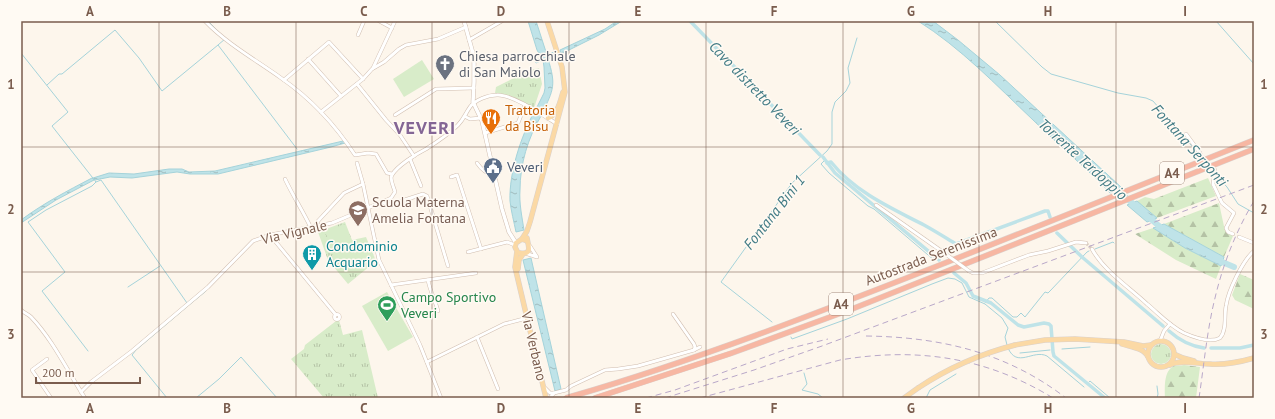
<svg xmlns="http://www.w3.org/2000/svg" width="1275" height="419" viewBox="0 0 1275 419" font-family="'PT Sans',sans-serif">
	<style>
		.grass { fill: url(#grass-tufts) }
		.forest { fill: url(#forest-firs) }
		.pitch { fill: #d8ecc9 }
		.water { fill: url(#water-ripples); stroke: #a5d3da }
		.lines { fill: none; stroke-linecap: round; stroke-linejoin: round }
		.stream { stroke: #a5d3da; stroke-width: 1 }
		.canal { stroke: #bfe3e8; stroke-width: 3.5 }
		.river { stroke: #bfe3e8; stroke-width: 6 }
		.minor-tunnel { stroke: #dcd0c4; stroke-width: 3; stroke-dasharray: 3 1.5; stroke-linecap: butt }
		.minor-casing { stroke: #d1beb0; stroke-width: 4 }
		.tertiary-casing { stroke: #d1beb0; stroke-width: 4.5 }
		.primary-casing { stroke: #dad1cd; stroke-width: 5.5 }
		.motorway-casing { stroke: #dad1cd; stroke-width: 6 }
		.minor { stroke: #fff; stroke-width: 3 }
		.tertiary { stroke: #fff; stroke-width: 3.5 }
		.primary { stroke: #fbd9a5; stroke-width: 4.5 }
		.motorway { stroke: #f7b7a3; stroke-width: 5 }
		.rail { stroke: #b9a8c9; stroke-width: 1; stroke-dasharray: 6 4; stroke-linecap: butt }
		.minor-bridge-casing { stroke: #d1beb0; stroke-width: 4; stroke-linecap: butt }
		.primary-bridge-casing { stroke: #dad1cd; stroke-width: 5.5; stroke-linecap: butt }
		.motorway-bridge-casing { stroke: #dad1cd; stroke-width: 6; stroke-linecap: butt }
		.minor-bridge { stroke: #fff; stroke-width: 3 }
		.primary-bridge { stroke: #fbd9a5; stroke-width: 4.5 }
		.motorway-bridge { stroke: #f7b7a3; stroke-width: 5 }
		.grid { fill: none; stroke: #7a5c4d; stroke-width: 1; stroke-opacity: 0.55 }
		.labels { text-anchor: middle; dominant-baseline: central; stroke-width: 3; stroke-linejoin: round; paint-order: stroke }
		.shield { fill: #fffaf3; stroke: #a28b7f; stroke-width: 1 }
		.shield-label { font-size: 13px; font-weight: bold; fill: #7a5c4d }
		.worship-label { font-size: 14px; fill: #5b616d; stroke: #fffaf3; text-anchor: start }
		.food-label { font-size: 14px; fill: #c56008; stroke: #fffaf3; text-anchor: start }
		.service-label { font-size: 14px; fill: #4e5e75; stroke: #fffaf3; text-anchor: start }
		.education-label { font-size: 14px; fill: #785e54; stroke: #fffaf3; text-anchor: start }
		.street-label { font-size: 14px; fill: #7a5c4d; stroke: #fffaf3 }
		.culture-label { font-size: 14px; fill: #0d838f; stroke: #fffaf3; text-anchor: start }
		.leisure-label { font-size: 14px; fill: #27864d; stroke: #fffaf3; text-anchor: start }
		.water-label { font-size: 15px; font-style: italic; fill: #437c86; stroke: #fffaf3 }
		.district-label { font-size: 18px; font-weight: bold; letter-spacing: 1px; fill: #846695; stroke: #fffaf3 }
		.neatline { fill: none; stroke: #7a5c4d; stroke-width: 1.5 }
		.grid-label { font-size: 13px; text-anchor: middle; font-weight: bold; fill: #7a5c4d }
	</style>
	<defs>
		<pattern id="grass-tufts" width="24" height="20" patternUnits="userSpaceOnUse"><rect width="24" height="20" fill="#d8ecc9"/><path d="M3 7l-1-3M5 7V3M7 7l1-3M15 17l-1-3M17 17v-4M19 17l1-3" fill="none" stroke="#b4c2a5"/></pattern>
		<pattern id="forest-firs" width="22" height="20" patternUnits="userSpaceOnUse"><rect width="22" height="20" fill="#d8ecc9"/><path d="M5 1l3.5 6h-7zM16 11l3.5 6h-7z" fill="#b4c2a5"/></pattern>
		<pattern id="water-ripples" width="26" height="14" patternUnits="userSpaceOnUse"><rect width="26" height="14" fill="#bfe3e8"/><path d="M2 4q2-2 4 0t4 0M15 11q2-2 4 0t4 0" fill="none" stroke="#a0bbbe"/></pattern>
	</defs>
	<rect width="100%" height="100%" fill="#fdf6ec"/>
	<!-- grass -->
	<g class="grass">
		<path d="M539,68L542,84L534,108L511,96L495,93L496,87L530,70Z"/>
		<path d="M345,222L352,240L366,237L376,261L348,284L328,260L318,232Z"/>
		<path d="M339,320L343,335L362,330L378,398H324L291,359L304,349L305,345L336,321Z"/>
		<circle cx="1161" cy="354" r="10"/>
	</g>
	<!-- forest -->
	<g class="forest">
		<path d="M1208,178L1216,196L1157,218L1137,201L1145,197L1154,199Z"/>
		<path d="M1219,203L1225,231L1233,236L1224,257L1164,224Z"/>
		<path d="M1153,228L1185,248L1221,266L1216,279L1176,260L1135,234Z"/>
		<path d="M1240,274L1254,280V309L1235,300L1232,295Z"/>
		<path d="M1184,365L1200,367L1196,398H1165C1165,389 1163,371 1174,366C1176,365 1181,366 1184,365Z"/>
	</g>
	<!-- pitch -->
	<g class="pitch">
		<path d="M422,60L434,79L404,97L393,79Z"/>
		<path d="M344,224L358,257L339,266L325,232Z"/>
		<path d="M387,292L413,337L388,351L362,306Z"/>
	</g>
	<!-- water -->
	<g class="water">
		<path d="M528,21H536L547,55L554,52L556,55L548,59C556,84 554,90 542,113L536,109L544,93L545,88L544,67L543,60L536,63L535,61L541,57L537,50Z"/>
		<path d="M617,21H622L599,35L561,54L560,50L605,29Z"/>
		<path d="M918,21H933L958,40L1000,75L1122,188L1110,193C1086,167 1058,145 1033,120C996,85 961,48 918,21Z"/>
		<path d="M534,112L541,116C528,138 520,164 520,190C519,203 522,217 524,230L516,232C514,222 511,211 510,201C509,172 521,137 534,112Z"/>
		<path d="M343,141L345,143L331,147L218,174H190L177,172L132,178L110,177L95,180L93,178L109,173L134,174L169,169H182L189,172L215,171Z"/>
		<path d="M92,178L94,180L56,200L21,223V220C44,203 67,191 92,178Z"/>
		<path d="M1137,201L1157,218L1147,222L1127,205Z"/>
		<path d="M1164,224L1224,257L1221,266L1185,248L1153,228Z"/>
		<path d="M531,258L561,389L555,391L523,260Z"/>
	</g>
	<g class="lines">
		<!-- stream -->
		<g class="stream">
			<path d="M208,21L220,33"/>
			<path d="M995,21L1042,67L1051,74L1118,93L1146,98L1153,101L1203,159"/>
			<path d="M1216,21L1254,64"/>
			<path d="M218,45L225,39"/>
			<path d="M21,53L68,112L52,126L96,182L92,186L46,210L28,222L65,272L42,291L88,351"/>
			<path d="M47,85L59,74H62L115,30L139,58L162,91L218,45L297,149"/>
			<path d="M825,160L821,164L829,173L868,206L874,209L934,260"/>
			<path d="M1215,174L1227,187L1238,204L1254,213"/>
			<path d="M96,182L101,180L187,303"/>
			<path d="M1095,249L1113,242L1114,243"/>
			<path d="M128,287L160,266"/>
			<path d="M985,303L989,298H992L1013,317H1017L1021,313L1025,317L1045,292L1048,293L1050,291L1087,252L1089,251"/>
			<path d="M189,305L206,291"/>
			<path d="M772,322L721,282L792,183L827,151L832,144V112L835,102L846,91L850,83L848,68L857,38"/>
			<path d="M791,337L792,339L847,319L932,284L948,278L955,279L962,283L969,297L985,304L1002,318L1008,328L1005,337L1007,345"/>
			<path d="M1008,348C1017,369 1033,349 1047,356L1084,387"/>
			<path d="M1062,349L1090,347"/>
			<path d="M1020,353L1050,350"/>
			<path d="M804,373L807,384L802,390L818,394L823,398"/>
			<path d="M1089,382L1090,381L1110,398"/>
			<path d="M167,398L132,355L136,350L189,305"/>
			<path d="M196,398L219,379L241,357L277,398"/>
			<path d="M926,398L930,390L956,374"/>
			<path d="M1157,398L1158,394L1157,386"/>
		</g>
		<!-- canal -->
		<g class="canal">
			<path d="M690,21L820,155"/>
			<path d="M823,157L835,173L939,260"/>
			<path d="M827,163L831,162C855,192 891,208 924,225C935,231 946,238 956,244L1045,211H1048L1050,217"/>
			<path d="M1057,233L1082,257L1163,326"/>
			<path d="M954,273L966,283L973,296L991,303L1018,325L1024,327L1044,323L1049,324L1051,326L1053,352L1054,356L1105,398"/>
			<path d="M1169,331C1179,340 1190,346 1204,348"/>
			<path d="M1211,348H1240L1254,345"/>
		</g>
		<!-- river -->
		<g class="river">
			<path d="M1111,185L1138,208"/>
			<path d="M1146,215L1165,231"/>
			<path d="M1215,259L1234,267"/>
		</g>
		<!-- minor-tunnel -->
		<g class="minor-tunnel">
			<path d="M1200,153L1215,170"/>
			<path d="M1086,243L1092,249"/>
		</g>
		<!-- minor casing -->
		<g class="minor-casing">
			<g id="minor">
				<path d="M205,21C227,44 256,60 281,78C310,98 336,126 355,155L368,153L376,154L387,173L392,174"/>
				<path d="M379,21L392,28"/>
				<path d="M358,35L364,21"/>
				<path d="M469,40L502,21"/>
				<path d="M308,59L341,96"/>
				<path d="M373,68L395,21"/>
				<path d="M284,80L329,42L363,79"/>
				<path d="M357,84L386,120L400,135L414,156"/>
				<path d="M321,112L363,79L372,69L384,62L399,49L406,45L438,39L466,27"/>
				<path d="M395,115L436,89L474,88"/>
				<path d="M466,117L470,119L481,118"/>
				<path d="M485,133L518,123L525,105"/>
				<path d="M1186,134L1200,153"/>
				<path d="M410,159L421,186"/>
				<path d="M357,163L363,184L379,260L420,345L441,398"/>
				<path d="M477,163C481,169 487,174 495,176"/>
				<path d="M1215,170L1213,184L1222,203L1234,213L1226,228L1228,232L1233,234"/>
				<path d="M451,177L457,175L481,249"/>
				<path d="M285,179C293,196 303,211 311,228"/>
				<path d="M382,202L389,205L423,194L427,196L448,266"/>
				<path d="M876,205L947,255"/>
				<path d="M315,227L318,221L344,193L363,184"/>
				<path d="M270,235L336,315"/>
				<path d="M1239,237L1254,243"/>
				<path d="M1092,249C1103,270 1130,288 1147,304C1159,314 1170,326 1184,333C1193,337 1210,343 1220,338C1227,330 1224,316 1226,306C1228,291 1243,260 1254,251"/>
				<path d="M468,252L507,242L515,245"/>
				<path d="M525,253L537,257L530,246"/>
				<path d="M969,271L973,273H982L1029,255L1048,251L1076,242L1086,243"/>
				<path d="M428,280C430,291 435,300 438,311"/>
				<path d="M391,285L476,273"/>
				<path d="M21,310C24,313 28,314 31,317C53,340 68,372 85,398"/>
				<circle cx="337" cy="317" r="2.5"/>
				<path d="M477,337L498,389"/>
				<path d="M1160,341L1164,331L1170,324"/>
				<path d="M694,350L700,347"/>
				<path d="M47,359L32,370L51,398"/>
				<path d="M427,362L504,324L527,318"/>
				<path d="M545,388L550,393H554L550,398"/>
				<path d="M81,392L91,382L132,351L208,287L253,241L270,235L332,223L382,202L391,198L395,192C394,187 389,179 392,175C397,166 416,154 426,149C437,142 449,134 458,125C464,119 465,114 470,107C475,100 488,95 497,95C512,94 544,116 557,124"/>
				<path d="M554,393L566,390L571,386L605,370L618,369L638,366L694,350L695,347L694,344L673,314"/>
			</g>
		</g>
		<!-- tertiary casing -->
		<g class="tertiary-casing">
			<path id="tertiary" d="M464,21L474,57V82L473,102L482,121L502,209L509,232L516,243"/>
		</g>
		<!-- primary casing -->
		<g class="primary-casing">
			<g id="primary">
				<path d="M548,118C558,114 560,102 563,92"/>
				<path d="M522,239L527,231L530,222L565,92L562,67L547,21"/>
				<path d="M527,241L522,239L516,243L515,247L517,251L515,267L546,398"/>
				<path d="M520,253C533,255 528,245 527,238"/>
				<path d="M518,269L519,260L523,254"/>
				<circle cx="1161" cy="354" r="13"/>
				<path d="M1122,344C1131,347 1144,348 1148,357"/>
				<path d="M1015,345L1045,340L1075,339L1124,342L1143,346L1151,345"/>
				<path d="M1174,354L1183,358L1194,361"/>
				<path d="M1170,365C1179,359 1199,364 1210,364C1225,365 1240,362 1254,358"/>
				<path d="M904,398L918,388"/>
			</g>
		</g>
		<!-- motorway casing -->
		<g class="motorway-casing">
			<g id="motorway">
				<path d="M573,396C700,359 822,311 945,263C1048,222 1151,182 1254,140"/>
				<path d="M595,398L732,353L852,309L1254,149"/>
			</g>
		</g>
		<!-- minor -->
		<use href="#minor" class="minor"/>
		<!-- tertiary -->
		<use href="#tertiary" class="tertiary"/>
		<!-- primary -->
		<use href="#primary" class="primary"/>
		<!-- motorway -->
		<use href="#motorway" class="motorway"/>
		<!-- rail -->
		<g class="rail">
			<path d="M866,336C940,337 1006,352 1066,398"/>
			<path d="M646,398L675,390L787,349L828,339"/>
			<path d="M665,398L754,370L822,346L1254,185"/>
			<path d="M700,398L840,360C917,347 986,357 1053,398"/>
			<path d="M1199,398C1204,365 1207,330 1215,298C1223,264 1236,231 1254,201"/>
		</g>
		<!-- minor-bridge casing -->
		<g class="minor-bridge-casing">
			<path id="minor-bridge" d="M947,255L969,271"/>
		</g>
		<!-- primary-bridge casing -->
		<g class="primary-bridge-casing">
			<path id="primary-bridge" d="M918,388C948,368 980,354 1015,345"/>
		</g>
		<!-- motorway-bridge casing -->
		<g class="motorway-bridge-casing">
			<path id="motorway-bridge" d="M566,398L573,396"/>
		</g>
		<!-- minor-bridge -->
		<use href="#minor-bridge" class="minor-bridge"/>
		<!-- primary-bridge -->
		<use href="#primary-bridge" class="primary-bridge"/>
		<!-- motorway-bridge -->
		<use href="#motorway-bridge" class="motorway-bridge"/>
	</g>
	<!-- grid -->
	<path class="grid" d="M159,21V398M296,21V398M432,21V398M569,21V398M706,21V398M843,21V398M979,21V398M1116,21V398M21,147H1254M21,272H1254"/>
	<!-- icons -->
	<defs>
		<g id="church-pin" transform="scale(1)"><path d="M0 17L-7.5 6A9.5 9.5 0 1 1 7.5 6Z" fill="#6b7280" stroke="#fffaf3"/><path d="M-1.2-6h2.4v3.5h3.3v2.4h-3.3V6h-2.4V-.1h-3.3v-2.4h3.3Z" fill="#fff"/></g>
		<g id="restaurant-pin" transform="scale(1)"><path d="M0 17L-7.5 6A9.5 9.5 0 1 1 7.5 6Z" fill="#e8710a" stroke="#fffaf3"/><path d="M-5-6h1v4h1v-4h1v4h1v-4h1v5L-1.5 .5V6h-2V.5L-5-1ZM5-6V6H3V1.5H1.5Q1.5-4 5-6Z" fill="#fff"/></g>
		<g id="civic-pin" transform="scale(1)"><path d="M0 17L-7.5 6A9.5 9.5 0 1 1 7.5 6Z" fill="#5c6f8a" stroke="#fffaf3"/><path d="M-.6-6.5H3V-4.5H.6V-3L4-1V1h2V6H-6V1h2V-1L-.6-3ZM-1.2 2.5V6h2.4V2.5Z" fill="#fff"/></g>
		<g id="school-pin" transform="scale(1)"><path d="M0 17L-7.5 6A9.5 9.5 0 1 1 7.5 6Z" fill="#8d6e63" stroke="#fffaf3"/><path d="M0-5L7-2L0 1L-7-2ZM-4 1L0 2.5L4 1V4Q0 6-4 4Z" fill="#fff"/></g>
		<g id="building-pin" transform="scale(1)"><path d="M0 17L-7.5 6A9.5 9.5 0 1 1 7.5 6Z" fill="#0f9aa8" stroke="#fffaf3"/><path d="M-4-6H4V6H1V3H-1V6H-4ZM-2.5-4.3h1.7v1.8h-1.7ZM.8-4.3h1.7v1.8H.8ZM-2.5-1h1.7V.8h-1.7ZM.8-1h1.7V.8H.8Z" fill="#fff"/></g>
		<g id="stadium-pin" transform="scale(1)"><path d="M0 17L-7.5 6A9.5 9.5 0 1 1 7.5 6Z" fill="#2e9e5b" stroke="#fffaf3"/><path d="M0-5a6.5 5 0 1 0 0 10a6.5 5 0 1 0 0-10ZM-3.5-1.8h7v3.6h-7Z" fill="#fff"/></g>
	</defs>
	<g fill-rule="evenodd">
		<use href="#church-pin" x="445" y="64"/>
		<use href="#restaurant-pin" x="491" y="118"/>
		<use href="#civic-pin" x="493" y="167"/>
		<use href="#school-pin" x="358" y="210"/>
		<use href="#building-pin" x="312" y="254"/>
		<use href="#stadium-pin" x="387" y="305"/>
	</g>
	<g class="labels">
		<!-- shield labels -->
		<g class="shield">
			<rect x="1160" y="162" width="24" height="22" rx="3"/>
			<rect x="829" y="293" width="24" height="22" rx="3"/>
		</g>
		<g class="shield-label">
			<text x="1172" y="173">A4</text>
			<text x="841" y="304">A4</text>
		</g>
		<!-- worship labels -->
		<g class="worship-label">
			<text x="459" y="56">Chiesa parrocchiale<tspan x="459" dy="16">di San Maiolo</tspan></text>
		</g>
		<!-- food labels -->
		<g class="food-label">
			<text x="505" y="110">Trattoria<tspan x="505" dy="16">da Bisu</tspan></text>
		</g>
		<!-- service labels -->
		<g class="service-label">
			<text x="507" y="167">Veveri</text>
		</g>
		<!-- education labels -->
		<g class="education-label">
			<text x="372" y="202">Scuola Materna<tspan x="372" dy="16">Amelia Fontana</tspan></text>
		</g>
		<!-- street labels -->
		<g class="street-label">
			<text transform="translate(294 232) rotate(-13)">Via Vignale</text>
			<text transform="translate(931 256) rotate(-21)">Autostrada Serenissima</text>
			<text transform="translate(534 346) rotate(77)">Via Verbano</text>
		</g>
		<!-- culture labels -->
		<g class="culture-label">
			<text x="326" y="246">Condominio<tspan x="326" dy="16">Acquario</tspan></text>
		</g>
		<!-- leisure labels -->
		<g class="leisure-label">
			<text x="401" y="297">Campo Sportivo<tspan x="401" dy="16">Veveri</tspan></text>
		</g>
		<!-- water labels -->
		<g class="water-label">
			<text transform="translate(755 88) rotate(46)">Cavo distretto Veveri</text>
			<text transform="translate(1190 145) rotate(48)">Fontana Serponti</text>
			<text transform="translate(1083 159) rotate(42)">Torrente Terdoppio</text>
			<text transform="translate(774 212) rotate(-52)">Fontana Bini 1</text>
		</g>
		<!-- district labels -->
		<g class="district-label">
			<text x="425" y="127">VEVERI</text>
		</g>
	</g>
	<!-- border -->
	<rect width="1275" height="419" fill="none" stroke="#fffaf3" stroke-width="44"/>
	<!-- scale -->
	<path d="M36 377v6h104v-6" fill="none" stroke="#7a5c4d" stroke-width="2"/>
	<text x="42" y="377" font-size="12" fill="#7a5c4d" stroke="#fffaf3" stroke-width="3" paint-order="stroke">200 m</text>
	<rect x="22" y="22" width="1231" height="375" class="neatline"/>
	<g class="grid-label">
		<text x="90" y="16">A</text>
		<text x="227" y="16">B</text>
		<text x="364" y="16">C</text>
		<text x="501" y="16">D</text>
		<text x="638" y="16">E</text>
		<text x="774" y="16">F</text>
		<text x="911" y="16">G</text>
		<text x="1048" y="16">H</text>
		<text x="1185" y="16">I</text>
		<text x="11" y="89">1</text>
		<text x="1264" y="89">1</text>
		<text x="11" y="214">2</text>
		<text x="1264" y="214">2</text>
		<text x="11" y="339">3</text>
		<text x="1264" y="339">3</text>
		<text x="90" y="413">A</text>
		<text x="227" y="413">B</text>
		<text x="364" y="413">C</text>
		<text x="501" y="413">D</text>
		<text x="638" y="413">E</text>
		<text x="774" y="413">F</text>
		<text x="911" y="413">G</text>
		<text x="1048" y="413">H</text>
		<text x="1185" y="413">I</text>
	</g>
</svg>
